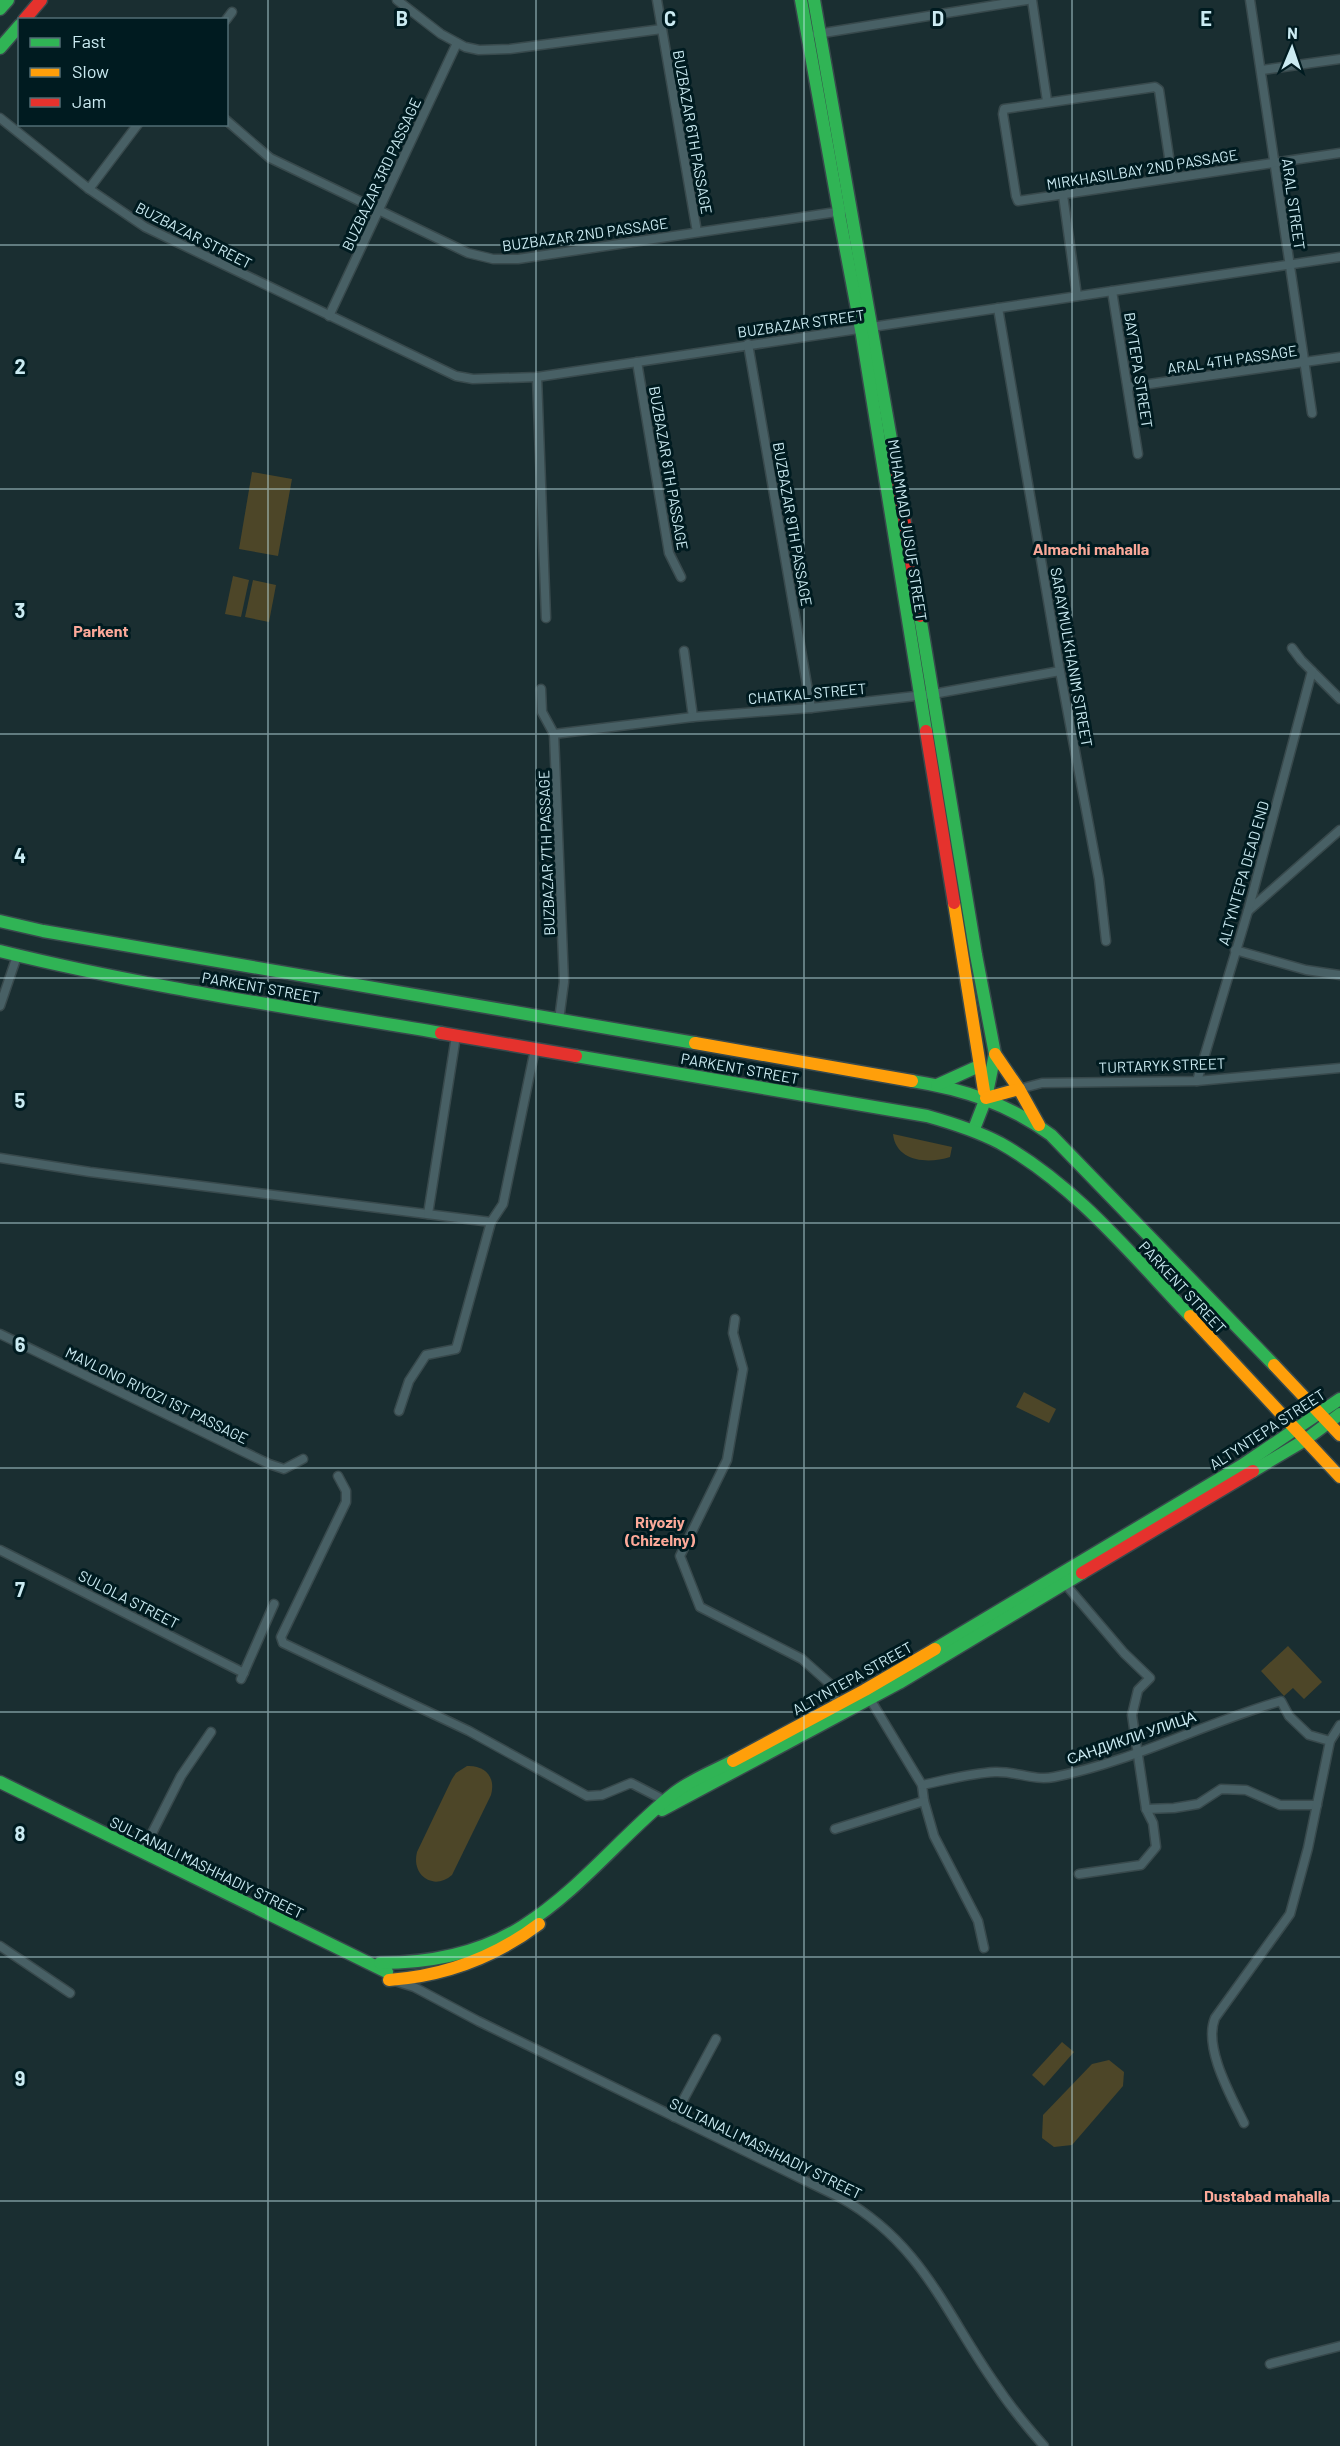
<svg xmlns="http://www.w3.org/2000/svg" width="1340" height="2446" viewBox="0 0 1340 2446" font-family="Barlow,sans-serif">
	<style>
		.green { fill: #4d4628 }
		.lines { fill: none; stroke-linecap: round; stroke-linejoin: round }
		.street-casing { stroke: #38494c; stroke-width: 11 }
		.fast-casing { stroke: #38494c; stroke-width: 15 }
		.slow-casing { stroke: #38494c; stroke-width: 15 }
		.jam-casing { stroke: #38494c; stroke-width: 15 }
		.street { stroke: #486065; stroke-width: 8 }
		.fast { stroke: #30b455; stroke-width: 12 }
		.slow { stroke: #ff9f0a; stroke-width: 12 }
		.jam { stroke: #e5322d; stroke-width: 12 }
		.grid { fill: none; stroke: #cbebf2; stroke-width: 1.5; stroke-opacity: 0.55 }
		.labels { text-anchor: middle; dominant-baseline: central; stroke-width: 6; stroke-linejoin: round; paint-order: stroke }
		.street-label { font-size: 15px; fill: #cbebf2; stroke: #001b20 }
		.neighbourhood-label { font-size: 16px; font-weight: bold; fill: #fba999; stroke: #001b20 }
		.grid-label { font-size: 20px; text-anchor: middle; font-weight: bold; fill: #cbebf2; stroke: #001b20; stroke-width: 6; stroke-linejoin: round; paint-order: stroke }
	</style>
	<rect width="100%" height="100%" fill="#1a2e31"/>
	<!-- green -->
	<g class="green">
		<path d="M252,472L292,479L278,556L239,549Z"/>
		<path d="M233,576L249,580L241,617L225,614Z"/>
		<path d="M253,580L276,585L269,622L245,617Z"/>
		<path d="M893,1134L952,1147L950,1157C928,1164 896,1162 893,1134Z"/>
		<path d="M1024,1392L1056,1409L1049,1423L1016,1407Z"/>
		<path d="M1288,1646L1322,1682L1304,1699L1293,1688L1284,1696L1261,1671Z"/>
		<path d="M467,1766C485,1765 496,1777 491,1795L452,1875C434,1891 411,1876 417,1852L452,1779L456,1773Z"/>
		<path d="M1062,2042L1074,2052L1044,2086L1032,2075Z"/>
		<path d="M1109,2060L1124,2072L1123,2086L1072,2145L1054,2147L1042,2138L1043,2115L1092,2064Z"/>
	</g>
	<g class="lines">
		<!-- street casing -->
		<g class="street-casing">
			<g id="street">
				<path d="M397,0L441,34L465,47L479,50L510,49L662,29"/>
				<path d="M657,0L697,232"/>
				<path d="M1032,0L1047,101"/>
				<path d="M1250,0L1312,413"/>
				<path d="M226,20L232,12"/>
				<path d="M817,34L1027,0"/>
				<path d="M1262,70L1340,59"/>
				<path d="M0,118L89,189L145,227L456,376L473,379L537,377L1340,257"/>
				<path d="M226,120L270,158L468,253L493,259H518L843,211"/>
				<path d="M1172,177L1159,90L1155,87L1004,109L1003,114L1016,196L1018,201L1340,153"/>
				<path d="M89,189L138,124"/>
				<path d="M1063,195L1077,296"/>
				<path d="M1112,291L1138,454"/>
				<path d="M998,308L1060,671L1099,879L1106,941"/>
				<path d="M329,316L457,43"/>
				<path d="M748,344L811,708"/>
				<path d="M637,362L669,553L681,577"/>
				<path d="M537,377L546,618"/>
				<path d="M1128,387L1340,357"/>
				<path d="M1292,648L1301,660L1340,699"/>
				<path d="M684,651L693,717"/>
				<path d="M541,689L542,712L554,734L564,982L559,1020"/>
				<path d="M554,734L693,717L811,708L933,694L1060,671"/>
				<path d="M1248,911L1340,830"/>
				<path d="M1235,950L1306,970L1340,975"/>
				<path d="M0,1006L17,956"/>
				<path d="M1197,1081L1248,911L1312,671"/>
				<path d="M1019,1089L1042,1083L1197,1081L1340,1068"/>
				<path d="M0,1158L90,1172L491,1222"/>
				<path d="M428,1214L456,1036"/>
				<path d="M735,1319L733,1333L743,1369L727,1460L680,1556L700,1607L802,1659L829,1683L838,1705"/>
				<path d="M0,1334L269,1464L284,1469L303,1459"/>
				<path d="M399,1411L409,1381L426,1355L456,1349L491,1222L503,1204L535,1049"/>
				<path d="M338,1476L346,1491V1502L281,1637L283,1643L469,1731L587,1796L602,1795L631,1783L664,1800"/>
				<path d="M0,1550L244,1673"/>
				<path d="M1066,1585L1124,1653L1150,1678L1138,1690L1132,1715L1146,1809L1153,1823L1156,1847L1141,1865L1079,1874"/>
				<path d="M241,1679L274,1604"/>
				<path d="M870,1699L922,1785L924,1801L934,1836L978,1921L984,1948"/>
				<path d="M922,1785C946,1780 971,1773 995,1772C1016,1771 1033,1781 1054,1777C1132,1762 1204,1723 1281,1701L1289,1716L1309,1735L1330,1741"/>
				<path d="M1146,1809L1174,1808L1198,1804L1221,1789L1246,1790L1280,1805H1317"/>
				<path d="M835,1829L924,1801"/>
				<path d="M143,1851L181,1776L211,1732"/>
				<path d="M0,1946L70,1993"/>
				<path d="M398,1982L414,1987L478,2021L841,2198C923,2244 945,2313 996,2385C1010,2406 1027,2427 1044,2446"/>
				<path d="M674,2117L716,2039"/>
				<path d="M1244,2123C1231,2096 1203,2047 1215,2018L1290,1914L1308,1848L1330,1741L1340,1725"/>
				<path d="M1270,2364L1340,2346"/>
			</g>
		</g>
		<!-- fast casing -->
		<g class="fast-casing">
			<g id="fast">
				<path d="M801,0L839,211"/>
				<path d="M814,0L895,462"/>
				<path d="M0,9L8,0"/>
				<path d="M0,48L20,25"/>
				<path d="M839,214L862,335L926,731"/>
				<path d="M920,616L976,955L995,1054L986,1098L974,1129"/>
				<path d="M0,921L43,931L695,1043"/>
				<path d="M0,951C145,987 294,1008 441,1033"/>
				<path d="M576,1056L927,1116C952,1123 977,1131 1000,1143C1075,1185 1131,1254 1190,1316"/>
				<path d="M912,1081C963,1089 1009,1104 1051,1135L1274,1365"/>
				<path d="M937,1085L979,1066"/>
				<path d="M1253,1471L1305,1440L1340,1414"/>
				<path d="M935,1649L1241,1466L1340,1399"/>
				<path d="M0,1782L387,1972"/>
				<path d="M662,1810L899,1683L1082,1573"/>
				<path d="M380,1963C429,1963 481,1953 523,1926C580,1890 622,1835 673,1794C690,1780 714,1771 733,1761"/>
			</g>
		</g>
		<!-- slow casing -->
		<g class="slow-casing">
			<g id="slow">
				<path d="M954,903L984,1091"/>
				<path d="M695,1043L912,1081"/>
				<path d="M995,1054L1019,1089L1039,1125"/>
				<path d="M986,1098L1019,1089"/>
				<path d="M1190,1316L1340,1477"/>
				<path d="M1274,1365L1340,1435"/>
				<path d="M733,1761L865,1690L935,1649"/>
				<path d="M389,1980C445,1976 494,1958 539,1924"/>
			</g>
		</g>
		<!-- jam casing -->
		<g class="jam-casing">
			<g id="jam">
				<path d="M24,20L41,0"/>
				<path d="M895,462L920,616"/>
				<path d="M926,731L954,903"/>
				<path d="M441,1033L576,1056"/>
				<path d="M1082,1573L1253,1471"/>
			</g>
		</g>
		<!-- street -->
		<use href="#street" class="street"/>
		<!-- fast -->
		<use href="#fast" class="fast"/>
		<!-- slow -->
		<use href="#slow" class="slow"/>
		<!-- jam -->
		<use href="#jam" class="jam"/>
	</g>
	<!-- grid -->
	<path class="grid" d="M268,0V2446M536,0V2446M804,0V2446M1072,0V2446M0,245H1340M0,489H1340M0,734H1340M0,978H1340M0,1223H1340M0,1468H1340M0,1712H1340M0,1957H1340M0,2201H1340"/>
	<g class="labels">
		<!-- street labels -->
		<g class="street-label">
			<text transform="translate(693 132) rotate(80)">BUZBAZAR 6TH PASSAGE</text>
			<text transform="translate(1142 169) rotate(-9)">MIRKHASILBAY 2ND PASSAGE</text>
			<text transform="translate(381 174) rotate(-65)">BUZBAZAR 3RD PASSAGE</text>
			<text transform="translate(1294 204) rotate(82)">ARAL STREET</text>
			<text transform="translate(585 234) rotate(-8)">BUZBAZAR 2ND PASSAGE</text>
			<text transform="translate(194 235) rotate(27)">BUZBAZAR STREET</text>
			<text transform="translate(801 323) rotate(-8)">BUZBAZAR STREET</text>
			<text transform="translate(1232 359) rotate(-8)">ARAL 4TH PASSAGE</text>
			<text transform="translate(1139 370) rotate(81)">BAYTEPA STREET</text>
			<text transform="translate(669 468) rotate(80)">BUZBAZAR 8TH PASSAGE</text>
			<text transform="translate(793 524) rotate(80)">BUZBAZAR 9TH PASSAGE</text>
			<text transform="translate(908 530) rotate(81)">MUHAMMAD JUSUF STREET</text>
			<text transform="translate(1072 657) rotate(80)">SARAYMULKHANIM STREET</text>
			<text transform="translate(807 693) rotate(-5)">CHATKAL STREET</text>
			<text transform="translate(546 853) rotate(-92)">BUZBAZAR 7TH PASSAGE</text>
			<text transform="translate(1243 873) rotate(-74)">ALTYNTEPA DEAD END</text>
			<text transform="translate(261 987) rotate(10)">PARKENT STREET</text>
			<text transform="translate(1162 1065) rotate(-2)">TURTARYK STREET</text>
			<text transform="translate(740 1068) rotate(10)">PARKENT STREET</text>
			<text transform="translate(1183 1287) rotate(47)">PARKENT STREET</text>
			<text transform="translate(157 1395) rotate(26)">MAVLONO RIYOZI 1ST PASSAGE</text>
			<text transform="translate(1267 1429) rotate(-33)">ALTYNTEPA STREET</text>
			<text transform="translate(129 1599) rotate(27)">SULOLA STREET</text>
			<text transform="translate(852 1678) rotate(-29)">ALTYNTEPA STREET</text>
			<text transform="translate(1131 1737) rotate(-19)">САНДИКЛИ УЛИЦА</text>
			<text transform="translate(207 1867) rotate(26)">SULTАNALI MASHHADIY STREET</text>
			<text transform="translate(766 2148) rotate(26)">SULTANALI MASHHADIY STREET</text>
		</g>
		<!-- neighbourhood labels -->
		<g class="neighbourhood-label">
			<text x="1091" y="548">Almachi mahalla</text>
			<text x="101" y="630">Parkent</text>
			<text x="660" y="1521">Riyoziy<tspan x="660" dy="18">(Chizelny)</tspan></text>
			<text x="1267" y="2195">Dustabad mahalla</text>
		</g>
	</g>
	<g class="grid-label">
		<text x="402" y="26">B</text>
		<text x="670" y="26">C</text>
		<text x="938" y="26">D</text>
		<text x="1206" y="26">E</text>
		<text x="20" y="374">2</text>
		<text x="20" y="618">3</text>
		<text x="20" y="863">4</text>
		<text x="20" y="1108">5</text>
		<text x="20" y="1352">6</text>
		<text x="20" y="1597">7</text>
		<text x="20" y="1841">8</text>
		<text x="20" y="2086">9</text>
	</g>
	<!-- legend -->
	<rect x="18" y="18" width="210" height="108" fill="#001b20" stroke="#516e74" stroke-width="1.5"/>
	<rect x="30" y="38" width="30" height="9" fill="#30b455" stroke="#516e74" stroke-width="1.5"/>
	<text x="72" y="48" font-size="18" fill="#cbebf2">Fast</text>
	<rect x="30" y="68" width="30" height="9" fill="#ff9f0a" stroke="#516e74" stroke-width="1.5"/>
	<text x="72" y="78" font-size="18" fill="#cbebf2">Slow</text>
	<rect x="30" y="98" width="30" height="9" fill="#e5322d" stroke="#516e74" stroke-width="1.5"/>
	<text x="72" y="108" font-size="18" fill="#cbebf2">Jam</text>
	<!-- north arrow -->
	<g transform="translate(1292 48) rotate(2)" stroke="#001b20" stroke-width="4.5" paint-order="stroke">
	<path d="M0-4.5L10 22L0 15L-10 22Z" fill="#cbebf2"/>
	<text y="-9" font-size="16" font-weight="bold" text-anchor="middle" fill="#cbebf2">N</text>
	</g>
</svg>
